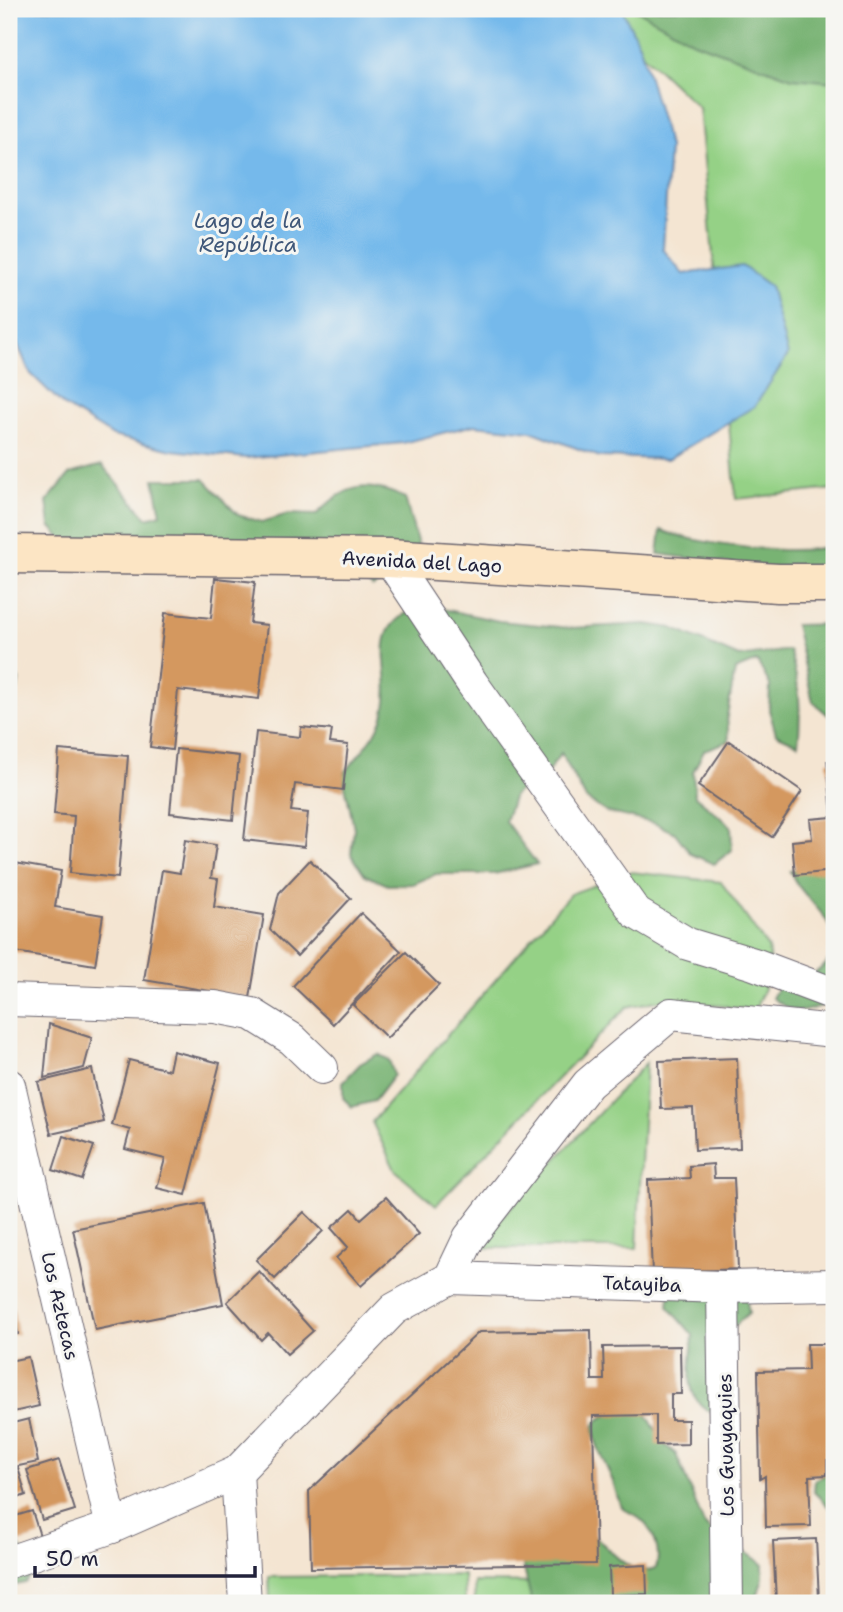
<svg xmlns="http://www.w3.org/2000/svg" width="843" height="1612" viewBox="0 0 843 1612" font-family="'Shantell Sans',sans-serif">
	<style>
		.green { fill: #95d186; stroke: #5c7a60; stroke-width: 2 }
		.forest { fill: #78b373; stroke: #4d6a57; stroke-width: 2 }
		.water { fill: #75b9eb; stroke: #4c6e93; stroke-width: 2 }
		.building { fill: #d4985e }
		.lines { fill: none; stroke-linecap: round; stroke-linejoin: round }
		.street-casing { stroke: #6c6670; stroke-width: 34 }
		.secondary-casing { stroke: #6c6670; stroke-width: 41 }
		.street { stroke: #fff; stroke-width: 32 }
		.secondary { stroke: #fce5c4; stroke-width: 38 }
		.labels { text-anchor: middle; dominant-baseline: central; stroke-width: 6; stroke-linejoin: round; paint-order: stroke }
		.street-label { font-size: 19px; fill: #22223b; stroke: #f6f6f2 }
		.water-label { font-size: 21px; font-style: italic; fill: #3f5779; stroke: #f6f6f2 }
	</style>
	<rect width="100%" height="100%" fill="#f6f6f2"/>
	<filter id="ink" filterUnits="userSpaceOnUse"><feTurbulence type="fractalNoise" baseFrequency=".0143" numOctaves="2"/><feDisplacementMap in="SourceGraphic" scale="14" xChannelSelector="R" yChannelSelector="G"/><feConvolveMatrix kernelMatrix="1 2 1 2 8 2 1 2 1" color-interpolation-filters="sRGB"/></filter>
	<filter id="wash" filterUnits="userSpaceOnUse"><feTurbulence type="fractalNoise" baseFrequency=".00686" numOctaves="4" result="noise"/><feDisplacementMap in="SourceGraphic" scale="28" xChannelSelector="R" yChannelSelector="G"/><feGaussianBlur stdDeviation="1.57" result="paint"/><feColorMatrix in="noise" values="0 0 0 0 0 0 0 0 0 0 0 0 0 0 0 0 0 1.4 0 .05"/><feComposite in="paint" operator="in"/></filter>
	<g filter="url(#wash)">
		<rect width="100%" height="100%" fill="#f4e5d2"/>
		<!-- green -->
		<g class="green">
			<path d="M595,9H834V489L736,499L699,108Z"/>
			<path d="M631,872L721,882L768,948L771,971L755,1010L666,999L627,1007L436,1205L395,1170L372,1122L570,894Z"/>
			<path d="M646,1063L637,1248H473Z"/>
			<path d="M464,1575L465,1603H270L269,1577Z"/>
			<path d="M474,1582L544,1583L545,1603H475Z"/>
		</g>
		<!-- forest -->
		<g class="forest">
			<path d="M635,9H834V82L792,78L694,42Z"/>
			<path d="M9,435C14,461 22,489 9,513Z"/>
			<path d="M102,465L147,518L161,514L154,479H204L238,515L262,522L288,514L316,515C345,484 367,480 405,498L418,545L406,565L373,587L358,574L69,547L50,526L47,501L70,474Z"/>
			<path d="M661,530C697,545 798,557 834,545V578L658,554Z"/>
			<path d="M424,605L499,621L570,628L646,624L672,628L739,657L789,650C800,682 802,711 798,744L776,734L769,710L770,685L757,661L735,670L727,716L729,741L704,750L693,772L695,796L731,826L732,850L714,864L691,854L675,833L654,823L606,812L586,799L561,753L545,776L527,783L514,795L505,821L537,864L494,874H436L413,884L388,885L365,875L351,854L354,828L343,776C356,756 378,737 384,713C396,665 360,628 424,605Z"/>
			<path d="M834,624V720L813,702L795,625Z"/>
			<path d="M9,662L19,680L17,691L9,697Z"/>
			<path d="M834,869V940C829,911 801,898 790,871Z"/>
			<path d="M834,950V1001C805,1012 798,1018 772,998L778,987C800,980 826,974 834,950Z"/>
			<path d="M378,1054L389,1060L394,1075L374,1101L352,1107L343,1098V1082L360,1064Z"/>
			<path d="M673,1269H714L745,1290L749,1313L731,1329L713,1413C680,1398 692,1363 693,1335L668,1306Z"/>
			<path d="M645,1412L665,1445L676,1454L704,1524C719,1541 745,1548 763,1565V1578L755,1603H651L636,1600L618,1603H532L522,1560L595,1536C612,1552 631,1578 656,1568C662,1550 652,1526 636,1516C631,1512 626,1512 622,1507C616,1498 616,1487 611,1477C588,1426 579,1413 645,1412Z"/>
			<path d="M834,1471V1512L814,1492L815,1480Z"/>
			<path d="M16,1542L35,1569L25,1583L9,1586V1543Z"/>
		</g>
		<!-- water -->
		<path class="water" d="M9,9H622L640,46L669,147L663,249L683,274L742,266L770,286L788,355L755,406L668,459L600,457L531,431L474,425L403,443L246,458L172,450L113,436L63,405L30,373L9,325Z"/>
		<g id="blocks">
			<!-- building -->
			<g class="building">
				<path d="M215,578L255,582L250,623L267,625L259,699L178,690L172,750L150,747L165,613L211,618Z"/>
				<path d="M301,727L332,730L330,743L348,745L343,790L295,784L291,811L308,813L304,847L244,840L256,732L300,737Z"/>
				<path d="M729,741L802,791L772,837L698,786Z"/>
				<path d="M176,749L239,756L233,820L170,813Z"/>
				<path d="M59,750L128,756L118,878L70,873L74,816L54,814Z"/>
				<path d="M827,761H834V871L795,875L792,841L812,839L810,819L832,817Z"/>
				<path d="M185,840L216,845L211,878L218,879L214,907L264,915L250,998L144,980L162,870L180,873Z"/>
				<path d="M310,860L351,898L297,956L270,930L279,893Z"/>
				<path d="M15,863L61,871L55,907L103,915L95,965L9,951V899Z"/>
				<path d="M361,913L401,951L333,1024L293,986Z"/>
				<path d="M406,952L439,985L387,1038L353,1005Z"/>
				<path d="M49,1024L92,1038L84,1068L44,1078Z"/>
				<path d="M173,1051L220,1063L186,1195L157,1188L165,1159L125,1149L130,1130L112,1125L129,1060L169,1070Z"/>
				<path d="M737,1058L740,1148L695,1150L693,1108L661,1109L659,1061Z"/>
				<path d="M92,1069L104,1122L51,1134L38,1082Z"/>
				<path d="M64,1136L94,1146L82,1180L53,1170Z"/>
				<path d="M713,1164L714,1178H734L738,1269L652,1273L648,1180L690,1178L689,1166Z"/>
				<path d="M386,1197L419,1234L361,1286L336,1258L348,1247L331,1228L352,1209L361,1219Z"/>
				<path d="M204,1203L223,1304L95,1330L73,1229Z"/>
				<path d="M304,1212L323,1231L275,1279L256,1260Z"/>
				<path d="M259,1271L313,1331L287,1354L268,1333L261,1340L227,1302Z"/>
				<path d="M13,1306L18,1334L9,1336V1307Z"/>
				<path d="M591,1330L592,1380H604L603,1347L680,1346L681,1394H671V1420H688V1444L656,1445V1415L593,1416L596,1564L311,1568L309,1491L479,1332Z"/>
				<path d="M807,1344H834V1460H827V1475L809,1476L811,1526L766,1527L765,1476L760,1479L758,1371L808,1370Z"/>
				<path d="M28,1357L39,1406L9,1413V1361Z"/>
				<path d="M29,1419L38,1462L9,1468V1424Z"/>
				<path d="M59,1460L75,1510L42,1520L27,1470Z"/>
				<path d="M18,1468L26,1495L9,1501V1471Z"/>
				<path d="M32,1511L40,1536L9,1546V1518Z"/>
				<path d="M816,1539L819,1599L776,1601L773,1541Z"/>
				<path d="M646,1565L647,1594L610,1595L609,1567Z"/>
			</g>
		</g>
	</g>
	<g filter="url(#ink)">
		<use href="#blocks" fill-opacity="0" stroke="#6c6670" stroke-width="2"/>
		<g class="lines">
			<!-- street casing -->
			<g class="street-casing">
				<g id="street">
					<path d="M389,558L472,683L636,913L688,944L754,964L834,994"/>
					<path d="M9,1000L215,1007L252,1014L292,1039L322,1068"/>
					<path d="M9,1085L112,1527"/>
					<path d="M450,1278L723,1287L834,1285"/>
					<path d="M723,1287L727,1603"/>
					<path d="M237,1472L245,1603"/>
					<path d="M9,1562L112,1527L237,1472L394,1309L450,1278L469,1238L588,1084L671,1014L834,1031"/>
				</g>
			</g>
			<!-- secondary casing -->
			<g class="secondary-casing">
				<path id="secondary" d="M9,554L389,558L778,583H834"/>
			</g>
			<!-- street -->
			<use href="#street" class="street"/>
			<!-- secondary -->
			<use href="#secondary" class="secondary"/>
		</g>
	</g>
	<g class="labels">
		<!-- street labels -->
		<g class="street-label">
			<text transform="translate(422 562) rotate(3)">Avenida del Lago</text>
			<text transform="translate(642 1284) rotate(2)">Tatayiba</text>
			<text transform="translate(60 1306) rotate(77)">Los Aztecas</text>
			<text transform="translate(726 1445) rotate(-91)">Los Guayaquies</text>
		</g>
		<!-- water labels -->
		<g class="water-label">
			<text x="248" y="221">Lago de la<tspan x="248" dy="24">República</tspan></text>
		</g>
	</g>
	<!-- margin -->
	<rect width="843" height="1612" fill="none" stroke="#f6f6f2" stroke-width="35"/>
	<!-- scale -->
	<path d="M35 1566v10h220v-10" fill="none" stroke="#22223b" stroke-width="3.5"/>
	<text x="46" y="1566" font-size="21" fill="#22223b" stroke="#f6f6f2" stroke-width="5" paint-order="stroke">50 m</text>
</svg>
